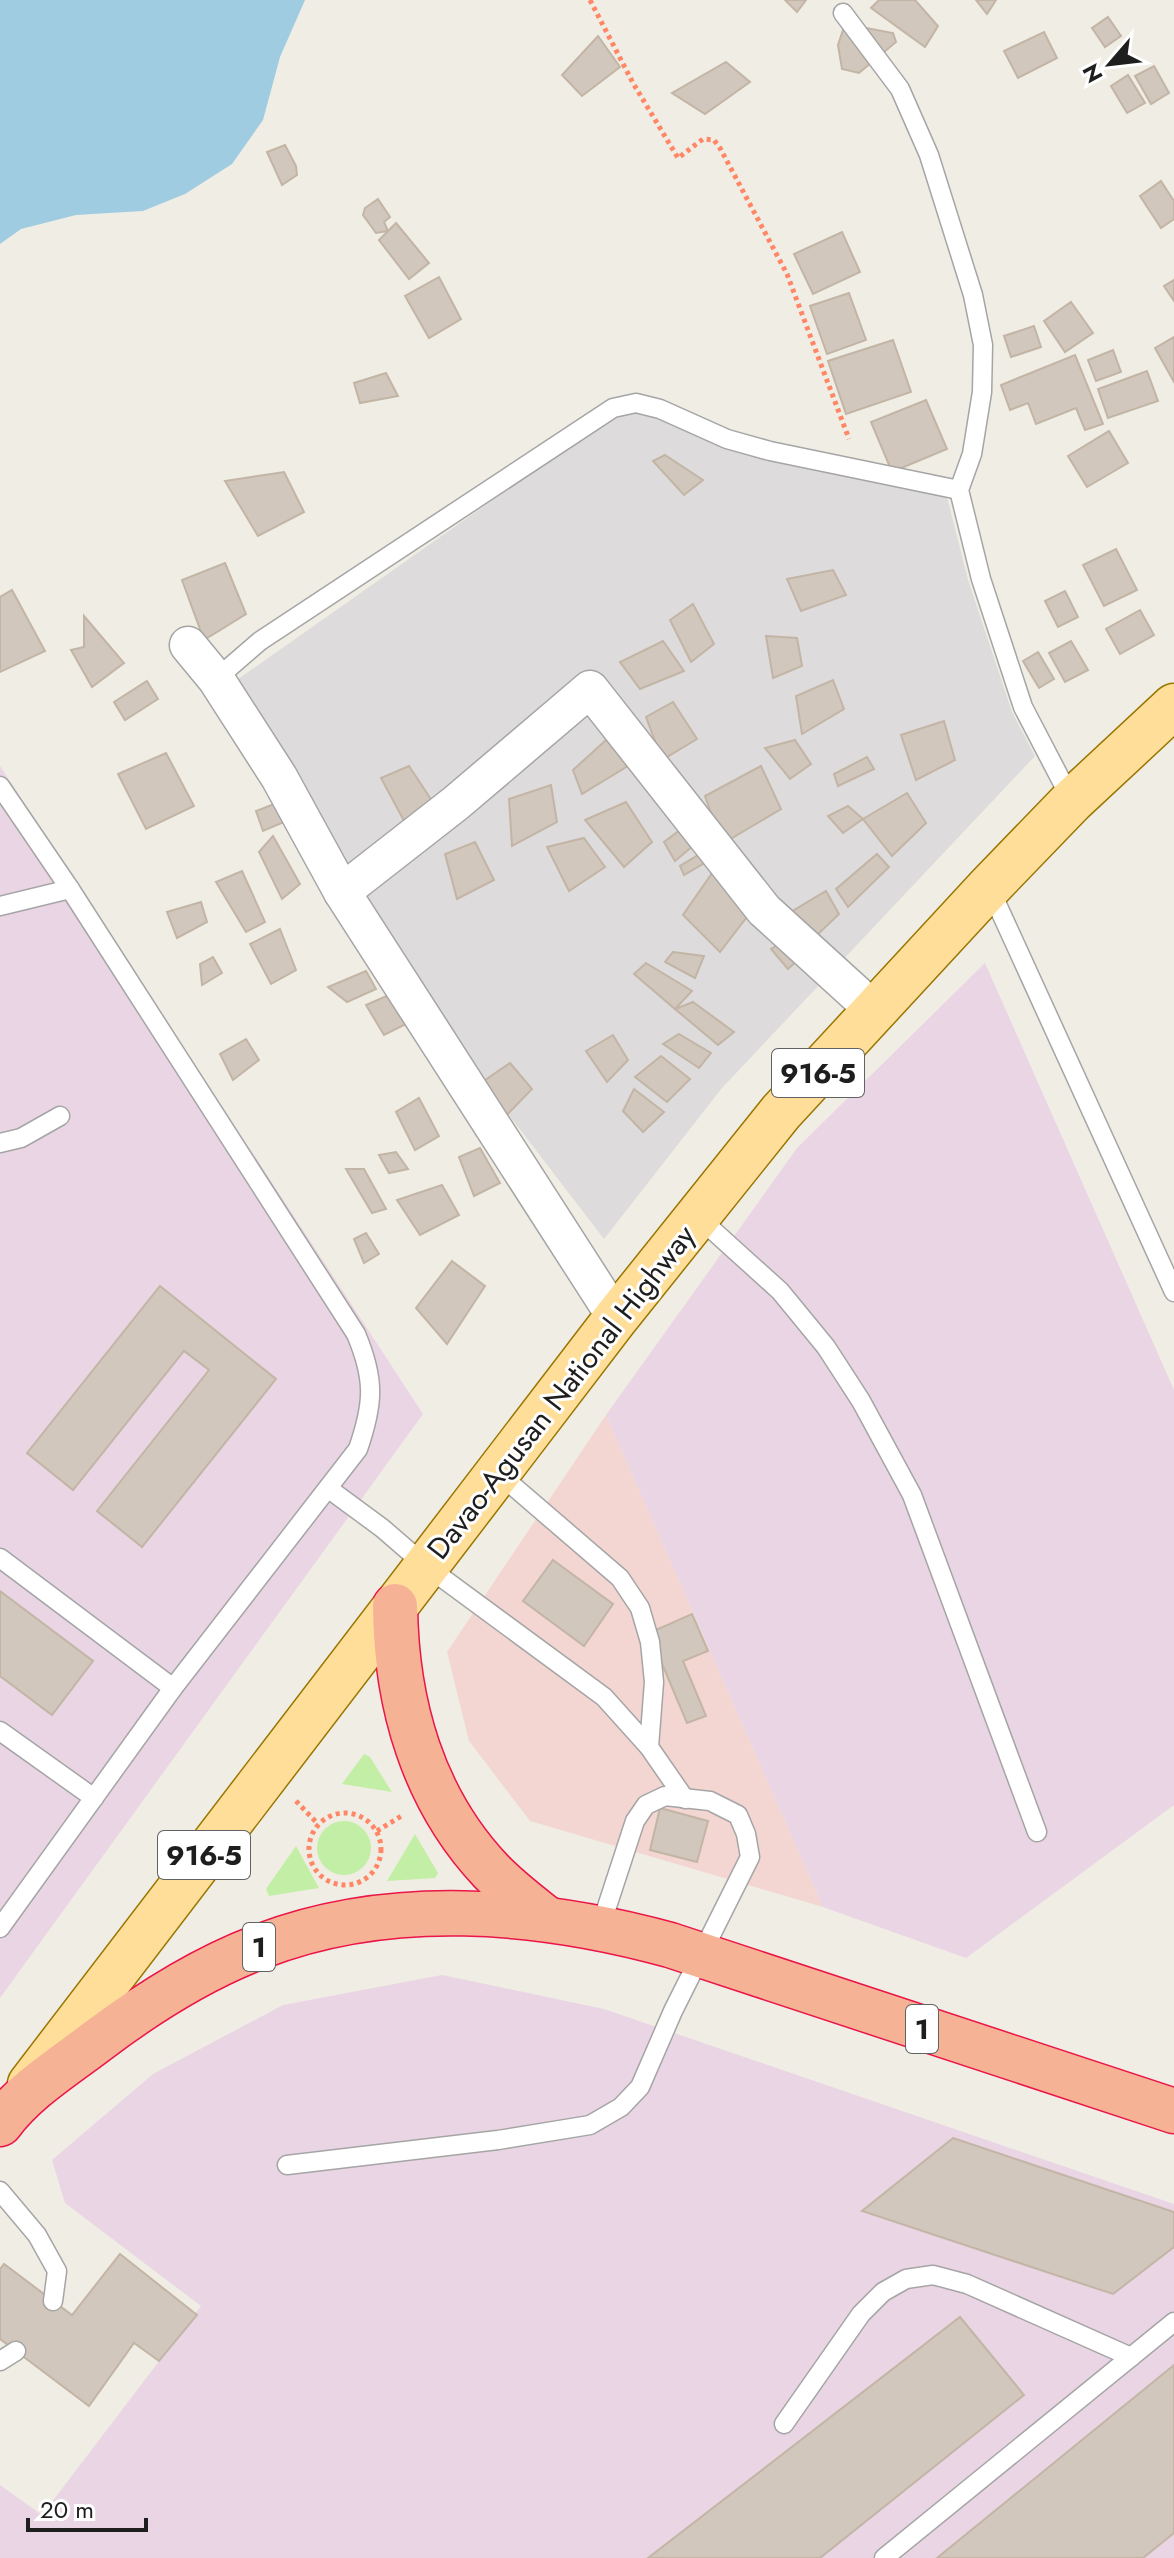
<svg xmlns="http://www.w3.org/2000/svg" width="1174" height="2558" viewBox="0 0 1174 2558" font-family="Jost,sans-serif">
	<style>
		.residential { fill: #dddbdb }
		.commercial { fill: #f3d6d1 }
		.industrial { fill: #ead5e4 }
		.grass { fill: #c2efa5 }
		.water { fill: #a0cce2 }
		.building { fill: #d1c7bc; stroke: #c3b5a5; stroke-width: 2 }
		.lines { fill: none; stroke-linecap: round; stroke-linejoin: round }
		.service-casing { stroke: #a5a5a5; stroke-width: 21 }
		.minor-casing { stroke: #a5a5a5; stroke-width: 39 }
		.primary-casing { stroke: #997600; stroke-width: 47 }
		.trunk-casing { stroke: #ea1548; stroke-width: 47 }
		.path { stroke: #ff8666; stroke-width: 5; stroke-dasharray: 4 4; stroke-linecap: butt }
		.service { stroke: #fff; stroke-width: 18 }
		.minor { stroke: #fff; stroke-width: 36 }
		.primary { stroke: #ffde9a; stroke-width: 44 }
		.trunk { stroke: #f6b294; stroke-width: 44 }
		.labels { text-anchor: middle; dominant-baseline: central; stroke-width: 6; stroke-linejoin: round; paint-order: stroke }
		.shield { fill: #fff; stroke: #626262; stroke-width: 2 }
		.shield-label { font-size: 28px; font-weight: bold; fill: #1e1e1e }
		.street-label { font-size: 30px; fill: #1e1e1e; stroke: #fff }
	</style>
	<rect width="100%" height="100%" fill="#f0ede4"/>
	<!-- residential -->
	<path class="residential" d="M636,412L661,417L728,449L767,460L947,497L968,580L1012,712L1035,756L722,1088L604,1239L476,1072L234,682L615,414Z"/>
	<!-- commercial -->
	<path class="commercial" d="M606,1415L823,1907L530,1821L469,1741L447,1652Z"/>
	<!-- industrial -->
	<g class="industrial">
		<path d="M0,766L423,1414L0,1998Z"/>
		<path d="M985,963L1174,1390V1805L966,1958L823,1907L606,1415L797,1148Z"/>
		<path d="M442,1975L604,2009L1174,2204V2558H0V2485L42,2515L201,2306L65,2203L52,2160L153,2074L283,2005Z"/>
	</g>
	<!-- grass -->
	<g class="grass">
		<path d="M364,1754L370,1757L392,1792L342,1784Z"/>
		<circle cx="344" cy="1848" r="27"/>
		<path d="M415,1834L438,1873L435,1878L387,1881Z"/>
		<path d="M296,1846L319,1888L269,1896L266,1889Z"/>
	</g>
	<!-- water -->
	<path class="water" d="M0,0H305L280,57L263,120L232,164L185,194L143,211L76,215L21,229L0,244Z"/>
	<!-- building -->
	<g class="building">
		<path d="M785,0H806L797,12Z"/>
		<path d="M879,0H915L938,26L925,47L871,8Z"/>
		<path d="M976,0H996L987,14Z"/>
		<path d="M1108,17L1121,36L1105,47L1092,28Z"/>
		<path d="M845,24L893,33L896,42L859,73L842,69L838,45Z"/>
		<path d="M1044,32L1057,58L1018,78L1004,51Z"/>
		<path d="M598,36L620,67L582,96L562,75Z"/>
		<path d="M726,62L750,82L705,114L672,93Z"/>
		<path d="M1154,66L1169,93L1151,104L1135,76Z"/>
		<path d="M1128,75L1145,103L1127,113L1111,86Z"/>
		<path d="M285,145L296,166L297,175L282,185L267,152Z"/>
		<path d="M1161,181L1174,201V219L1161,228L1140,196Z"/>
		<path d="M378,199L390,217L384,222L388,231L376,233L363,215L365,208Z"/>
		<path d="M396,223L429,263L409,279L379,240Z"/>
		<path d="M842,232L860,272L813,294L794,254Z"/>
		<path d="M439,277L461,319L429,338L405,296Z"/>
		<path d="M1174,280V301L1164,286Z"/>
		<path d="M849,293L866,340L827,354L810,306Z"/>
		<path d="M1071,302L1093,333L1065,352L1044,321Z"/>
		<path d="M1034,326L1041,347L1011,357L1004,336Z"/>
		<path d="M1174,337V382L1155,348Z"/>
		<path d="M893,340L911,392L846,414L828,361Z"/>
		<path d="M1113,350L1121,372L1096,381L1088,360Z"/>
		<path d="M1075,355L1103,424L1085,430L1076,408L1036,424L1028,403L1010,410L1001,385Z"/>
		<path d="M1147,371L1158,401L1108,418L1098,389Z"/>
		<path d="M386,373L398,396L360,403L354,383Z"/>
		<path d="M926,400L947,449L892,472L871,422Z"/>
		<path d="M1109,431L1128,463L1087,487L1068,456Z"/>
		<path d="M665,455L703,480L684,495L653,461Z"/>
		<path d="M284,472L304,512L258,536L225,481Z"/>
		<path d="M1116,549L1137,590L1104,606L1083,565Z"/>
		<path d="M225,563L246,614L204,640L182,580Z"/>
		<path d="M833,570L846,595L801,611L787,579Z"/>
		<path d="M12,590L45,651L0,672V597Z"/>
		<path d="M1065,591L1078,617L1058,627L1045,601Z"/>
		<path d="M693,604L714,644L691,662L670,620Z"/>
		<path d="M1140,610L1154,635L1120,654L1106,629Z"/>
		<path d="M84,616L124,663L92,687L71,650L84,647Z"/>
		<path d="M766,636L797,638L802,666L773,678Z"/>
		<path d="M663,641L684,671L640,689L620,662Z"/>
		<path d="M1071,641L1088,670L1065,682L1049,653Z"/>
		<path d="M1038,652L1054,679L1039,688L1023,661Z"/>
		<path d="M833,680L844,709L802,734L796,696Z"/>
		<path d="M147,681L158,699L125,720L114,702Z"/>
		<path d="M673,702L697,739L662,760L646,717Z"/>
		<path d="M944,721L955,760L916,780L901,735Z"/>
		<path d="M616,731L631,764L582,794L573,770Z"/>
		<path d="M795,740L811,764L790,779L765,748Z"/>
		<path d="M166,753L194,806L146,829L118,774Z"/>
		<path d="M867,757L874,769L838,786L834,774Z"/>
		<path d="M409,766L446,822L417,845L381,778Z"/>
		<path d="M761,766L781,809L722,844L705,796Z"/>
		<path d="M551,785L557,822L512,846L509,799Z"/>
		<path d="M907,793L926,823L892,856L863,819Z"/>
		<path d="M626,802L652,842L624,867L585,820Z"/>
		<path d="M274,804L284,822L263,831L256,811Z"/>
		<path d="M848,806L863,819L843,833L828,816Z"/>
		<path d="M688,824L700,840L675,861L664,842Z"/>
		<path d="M273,836L300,884L282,899L259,852Z"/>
		<path d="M584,838L605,867L569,891L547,847Z"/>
		<path d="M475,842L494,880L457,899L445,854Z"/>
		<path d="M710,848L713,858L684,875L680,866Z"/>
		<path d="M877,854L889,867L848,907L836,889Z"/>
		<path d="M717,866L756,905L720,952L683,915Z"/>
		<path d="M242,871L265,922L246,932L216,882Z"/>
		<path d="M826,891L839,914L813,939L786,915Z"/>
		<path d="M201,902L207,922L177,938L167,912Z"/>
		<path d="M280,929L296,970L271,984L250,944Z"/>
		<path d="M790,938L809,950L788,969L771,949Z"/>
		<path d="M673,952L704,956L695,978L665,962Z"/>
		<path d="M213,957L222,973L202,985L200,964Z"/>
		<path d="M646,963L692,991L675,1009L634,974Z"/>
		<path d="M366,971L376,989L347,1002L328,987Z"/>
		<path d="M398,991L412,1021L384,1035L366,1005Z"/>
		<path d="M693,1002L734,1032L718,1045L675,1009Z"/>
		<path d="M679,1034L711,1053L699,1068L663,1044Z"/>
		<path d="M613,1035L628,1060L607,1082L586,1051Z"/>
		<path d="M246,1039L259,1060L233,1080L220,1054Z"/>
		<path d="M661,1056L690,1079L667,1102L635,1077Z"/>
		<path d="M510,1063L532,1089L500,1122L472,1089Z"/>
		<path d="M634,1089L664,1112L643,1132L623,1111Z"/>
		<path d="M419,1098L439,1136L415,1150L396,1112Z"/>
		<path d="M480,1148L500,1183L474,1196L459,1157Z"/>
		<path d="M396,1152L408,1169L389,1173L379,1155Z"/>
		<path d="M346,1169H364L386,1209L372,1213Z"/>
		<path d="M442,1185L459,1215L420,1235L397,1200Z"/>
		<path d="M366,1233L379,1254L364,1263L354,1239Z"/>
		<path d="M452,1261L485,1286L447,1344L416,1308Z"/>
		<path d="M160,1286L276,1379L142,1547L97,1511L209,1370L184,1351L73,1490L27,1453Z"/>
		<path d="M553,1560L613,1604L584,1646L523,1601Z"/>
		<path d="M0,1591L93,1661L52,1715L0,1676Z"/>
		<path d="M692,1614L708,1651L683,1661L706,1716L687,1723L649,1633Z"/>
		<path d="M660,1808L708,1821L697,1862L650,1850Z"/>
		<path d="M953,2138L1174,2212V2247L1113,2294L862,2211Z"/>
		<path d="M120,2254L197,2315L159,2361L134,2343L89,2406L0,2339V2269L4,2264L72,2315Z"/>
		<path d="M960,2317L1024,2395L820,2558H648Z"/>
		<path d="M1174,2365V2533L1143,2558H937Z"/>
	</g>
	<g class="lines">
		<!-- service casing -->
		<g class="service-casing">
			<g id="service">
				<path d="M843,13L900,89L929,155L973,295L983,345L982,392L972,454L959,490L981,579L1023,707L1072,801"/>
				<path d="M216,679L260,641L613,408L636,403L660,409L727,439L770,451L959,490"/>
				<path d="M0,786L70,889L356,1334C375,1379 374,1403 358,1449L173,1688L0,1928"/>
				<path d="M990,889L1174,1292"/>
				<path d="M0,906L70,889"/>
				<path d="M0,1143L21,1138L60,1116"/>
				<path d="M697,1216L780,1291L826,1347L861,1401L912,1495L1037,1832"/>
				<path d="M498,1473L620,1578L640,1608L650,1642L654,1682L649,1747"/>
				<path d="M329,1489L382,1528L426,1566L604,1697L649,1747L685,1799"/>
				<path d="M0,1558L173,1688"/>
				<path d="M0,1731L94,1798"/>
				<path d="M287,2165L498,2140L590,2125L621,2107L640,2087L673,2011L750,1857L746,1834L738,1815L710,1801L665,1796L646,1805L635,1821L600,1928"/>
				<path d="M0,2191L37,2235L57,2271L53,2301"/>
				<path d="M0,2361L16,2351"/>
				<path d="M784,2424L861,2314L883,2292L906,2279L933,2275L967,2284L1131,2357"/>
				<path d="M884,2558L1174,2322"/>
			</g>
		</g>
		<!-- minor casing -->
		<g class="minor-casing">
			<g id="minor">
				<path d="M188,645L216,679L279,777L342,892L616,1318"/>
				<path d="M342,892L456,803L590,689L764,910L875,1011"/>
			</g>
		</g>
		<!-- primary casing -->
		<g class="primary-casing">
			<path id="primary" d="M30,2084L616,1318L781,1112L989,887L1072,801L1174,706"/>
		</g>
		<!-- trunk casing -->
		<g class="trunk-casing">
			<g id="trunk">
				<path d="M395,1606C396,1704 423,1799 491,1871C508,1889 528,1904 547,1919"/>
				<path d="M0,2124C25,2090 63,2067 97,2041C146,2004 201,1969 259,1947C390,1896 538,1909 670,1945L1174,2111"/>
			</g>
		</g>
		<!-- path -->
		<g class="path">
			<path d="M590,0L633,83L678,158L703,139L714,140L720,148L787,274L849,439"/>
			<path d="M296,1801L318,1824"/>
			<circle cx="345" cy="1849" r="36"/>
			<path d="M377,1831L403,1815"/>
		</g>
		<!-- service -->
		<use href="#service" class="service"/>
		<!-- minor -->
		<use href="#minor" class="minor"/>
		<!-- primary -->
		<use href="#primary" class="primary"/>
		<!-- trunk -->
		<use href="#trunk" class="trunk"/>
	</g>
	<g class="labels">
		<!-- shield labels -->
		<g class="shield">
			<rect x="772" y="1049" width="92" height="48" rx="6"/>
			<rect x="158" y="1831" width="92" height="48" rx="6"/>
			<rect x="243" y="1923" width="32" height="48" rx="6"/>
			<rect x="906" y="2005" width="32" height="48" rx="6"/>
		</g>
		<g class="shield-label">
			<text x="818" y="1073">916-5</text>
			<text x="204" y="1855">916-5</text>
			<text x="259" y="1947">1</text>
			<text x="922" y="2029">1</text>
		</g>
		<!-- street labels -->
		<g class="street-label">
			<text transform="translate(561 1392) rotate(-52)">Davao-Agusan National Highway</text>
		</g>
	</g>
	<!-- north arrow -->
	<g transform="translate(1110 64) rotate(242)" stroke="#ffffff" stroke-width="6" paint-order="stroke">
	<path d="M0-6L14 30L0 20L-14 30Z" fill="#1e1e1e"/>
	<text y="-12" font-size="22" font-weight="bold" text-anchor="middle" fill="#1e1e1e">N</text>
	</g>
	<!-- scale -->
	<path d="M28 2518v12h118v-12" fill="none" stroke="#1e1e1e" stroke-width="4"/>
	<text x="40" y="2518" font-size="24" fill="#1e1e1e" stroke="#ffffff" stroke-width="6" paint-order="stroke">20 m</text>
</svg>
